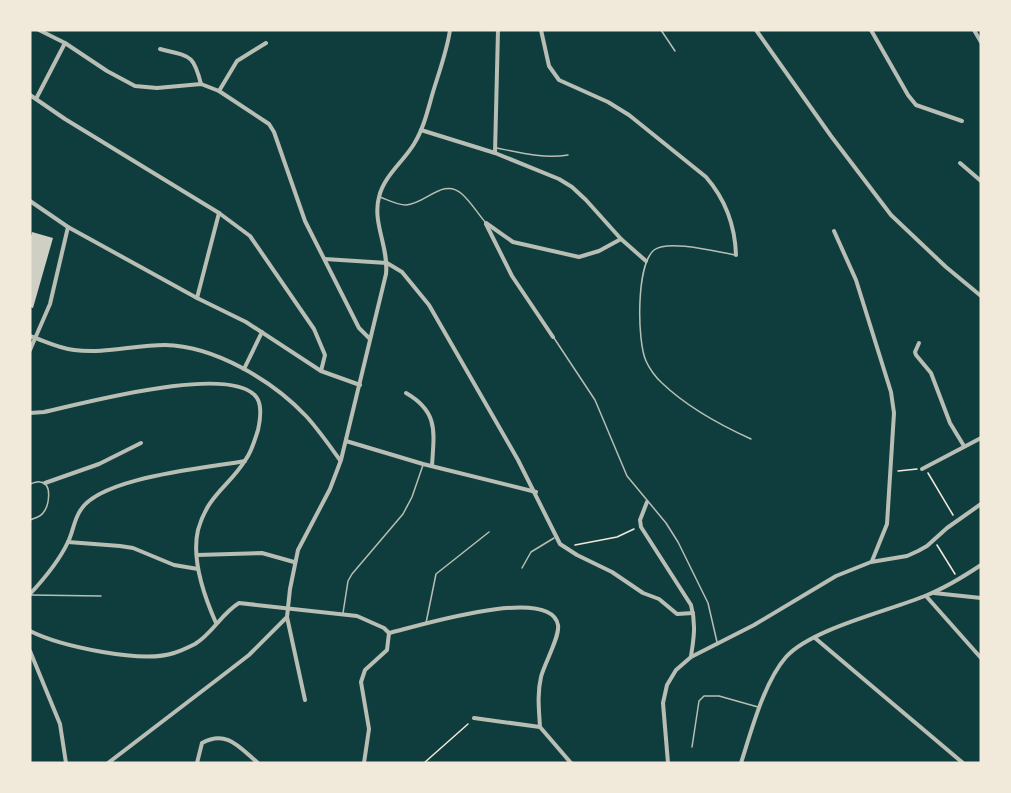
<svg xmlns="http://www.w3.org/2000/svg" width="1011" height="793" viewBox="0 0 1011 793" font-family="Jost,sans-serif">
	<style>
		.building { fill: #cfcfc3 }
		.lines { fill: none; stroke-linecap: round; stroke-linejoin: round }
		.path { stroke: #f1e9da; stroke-width: 1.5 }
		.service { stroke: #b8beb3; stroke-width: 1.5 }
		.minor { stroke: #b8beb3; stroke-width: 4 }
	</style>
	<rect width="100%" height="100%" fill="#0f3d3e"/>
	<!-- building -->
	<path class="building" d="M32,232L53,238L33,308L30,307V240Z"/>
	<g class="lines">
		<!-- path -->
		<g class="path">
			<path d="M898,471L917,469"/>
			<path d="M928,473L953,515"/>
			<path d="M575,545L617,537L634,529"/>
			<path d="M937,545L955,574"/>
			<path d="M424,763L468,724"/>
		</g>
		<!-- service -->
		<g class="service">
			<path d="M661,30L675,51"/>
			<path d="M497,148C521,153 544,159 568,155"/>
			<path d="M380,197C388,200 397,205 406,205C426,204 443,177 462,194C471,202 478,214 486,223"/>
			<path d="M735,255C717,252 669,239 654,250C636,265 637,341 646,361C649,368 656,378 662,383C687,407 720,425 751,439"/>
			<path d="M554,338L595,400L627,476L666,523L678,542L708,603L717,642"/>
			<path d="M30,484C33,483 37,481 40,482C53,483 49,506 43,513C40,517 35,518 30,520"/>
			<path d="M522,568L531,552L554,538"/>
			<path d="M31,595L101,596"/>
			<path d="M343,613L348,581L352,574L403,514L412,497L423,465"/>
			<path d="M426,623L436,574L489,532"/>
			<path d="M692,747L699,701L704,696H719L758,707"/>
		</g>
		<!-- minor -->
		<g class="minor">
			<path d="M39,30L65,43L107,71L135,86L157,88L201,84L219,91L269,124L274,132L305,221L359,328L370,339"/>
			<path d="M541,30L549,66L559,80L608,102L629,115L706,177C726,200 735,225 736,255"/>
			<path d="M756,30L831,136L891,215L946,267L981,296"/>
			<path d="M871,30L908,95L916,105L962,121"/>
			<path d="M974,30L981,42"/>
			<path d="M160,49C190,57 193,53 201,84"/>
			<path d="M219,91L237,61L266,43"/>
			<path d="M30,95L65,119L219,213L250,236L314,329L325,355L321,371"/>
			<path d="M36,99L65,43"/>
			<path d="M421,130L495,153L559,179L572,187L586,200L621,239L646,261"/>
			<path d="M495,153L498,30"/>
			<path d="M960,163L981,181"/>
			<path d="M30,201L68,227L197,298L246,322L321,371L360,385"/>
			<path d="M486,223L513,242L579,257L599,251L621,239"/>
			<path d="M486,224L512,276L553,337"/>
			<path d="M834,231L856,280L891,392L894,413L887,524L872,561"/>
			<path d="M325,259L387,263L402,272L429,305L518,460L560,544L577,555L612,572L643,593L659,599L677,614L693,613"/>
			<path d="M197,298L219,213"/>
			<path d="M30,336C45,341 58,348 74,350C105,354 134,345 165,345C215,346 273,381 306,416C318,429 329,445 340,460"/>
			<path d="M919,343L915,352L916,355L931,373L950,423L964,446"/>
			<path d="M30,350L50,304L68,227"/>
			<path d="M244,369L262,332"/>
			<path d="M406,393C439,412 434,432 432,466"/>
			<path d="M30,413L44,412C81,404 233,362 257,398C262,406 260,421 258,430C255,439 252,451 246,459C229,487 208,494 198,530C191,560 204,596 216,623"/>
			<path d="M346,441L423,464L536,492"/>
			<path d="M922,469L981,438"/>
			<path d="M45,483L99,464L141,443"/>
			<path d="M647,502L640,520L641,527L691,605C696,623 694,638 691,656"/>
			<path d="M68,542L120,546L133,548L174,565L198,569"/>
			<path d="M197,555L262,553L294,562"/>
			<path d="M934,593L981,598"/>
			<path d="M30,594C44,579 59,561 68,542C73,532 74,520 80,511C99,477 207,468 245,461"/>
			<path d="M926,596L981,658"/>
			<path d="M30,631C60,646 142,664 174,653C181,651 189,647 195,644C212,634 222,613 239,603L357,616L384,628L389,633L387,650L365,670L361,682L369,729L364,763"/>
			<path d="M389,633C415,627 551,584 558,625C560,637 544,664 541,677C537,694 539,710 540,727"/>
			<path d="M815,638L963,763"/>
			<path d="M30,651L60,724L66,763"/>
			<path d="M305,700L287,617L290,589L298,550L330,489L341,460L386,274C389,247 372,223 379,197C384,176 403,162 414,144C424,128 428,109 433,92C439,72 447,51 450,30"/>
			<path d="M474,718L540,727L571,763"/>
			<path d="M108,763L227,672L249,655L286,618"/>
			<path d="M197,763L202,743C227,729 240,748 258,763"/>
			<path d="M668,763L663,703L667,685L676,670L691,657L754,625L836,576L871,562L907,556L918,551L927,546L947,528L981,504"/>
			<path d="M741,763C751,732 764,682 786,657C811,629 888,611 925,596C945,588 963,577 981,565"/>
		</g>
	</g>
	<!-- border -->
	<rect width="1011" height="793" fill="none" stroke="#f1e9da" stroke-width="63"/>
</svg>
